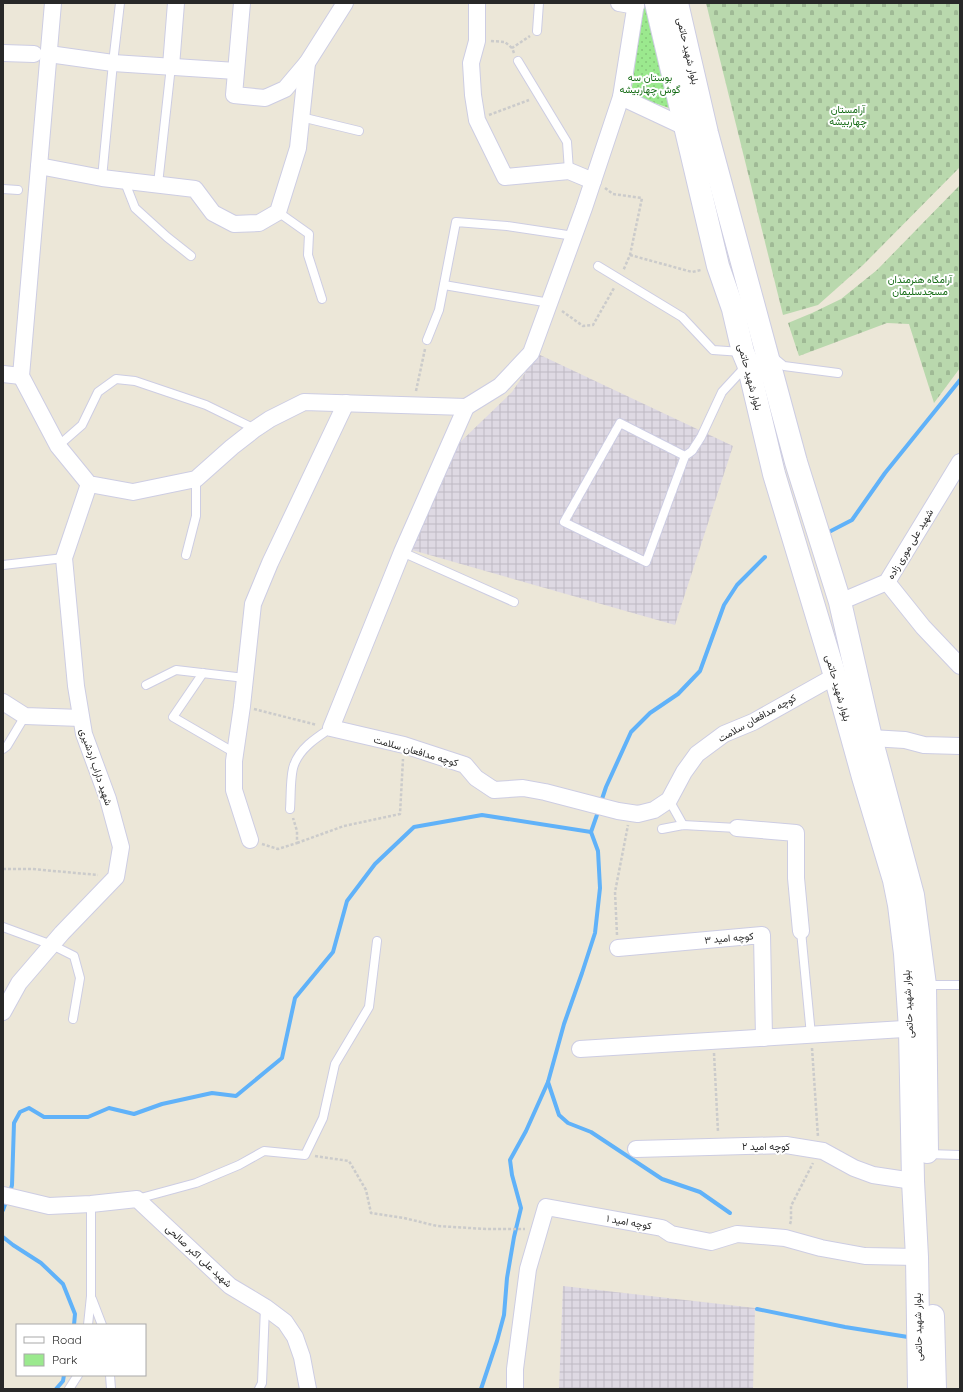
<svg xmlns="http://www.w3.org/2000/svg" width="963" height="1392" viewBox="0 0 963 1392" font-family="Quicksand,Vazirmatn,sans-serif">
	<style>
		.industrial { fill: url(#industrial-grid) }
		.green { fill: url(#green-dots) }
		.cemetery { fill: url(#cemetery-stones) }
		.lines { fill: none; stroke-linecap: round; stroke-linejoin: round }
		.stream { stroke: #60b2f9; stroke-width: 4 }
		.service-casing { stroke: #cdcde3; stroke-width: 10 }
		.minor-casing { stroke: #cdcde3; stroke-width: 18 }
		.secondary-casing { stroke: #cdcde3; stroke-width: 24 }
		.path { stroke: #cbcbcb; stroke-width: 2.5; stroke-dasharray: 3 2; stroke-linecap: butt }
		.service { stroke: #fff; stroke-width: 8 }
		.minor { stroke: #fff; stroke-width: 16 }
		.secondary { stroke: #fff; stroke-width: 22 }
		.labels { text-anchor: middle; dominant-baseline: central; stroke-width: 4; stroke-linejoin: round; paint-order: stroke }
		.street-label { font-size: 10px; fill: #282828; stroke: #fff }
		.park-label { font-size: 10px; fill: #136a13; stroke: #fff }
	</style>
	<defs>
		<pattern id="industrial-grid" width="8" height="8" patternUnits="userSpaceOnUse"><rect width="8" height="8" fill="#ded9e3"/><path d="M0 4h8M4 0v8" fill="none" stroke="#bebac3"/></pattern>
		<pattern id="green-dots" width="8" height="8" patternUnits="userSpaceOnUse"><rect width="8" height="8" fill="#9be98e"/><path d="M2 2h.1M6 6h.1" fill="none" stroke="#86c87a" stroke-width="1.8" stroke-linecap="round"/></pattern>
		<pattern id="cemetery-stones" width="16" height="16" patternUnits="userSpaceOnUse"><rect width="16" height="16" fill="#b9d8ad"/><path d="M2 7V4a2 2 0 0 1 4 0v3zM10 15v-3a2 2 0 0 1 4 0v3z" fill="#9fb995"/></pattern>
	</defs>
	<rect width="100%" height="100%" fill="#ece7d8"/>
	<!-- industrial -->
	<g class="industrial">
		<path d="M538,354L733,446L675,625L412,550L453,449L512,392Z"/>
		<path d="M563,1286L755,1308L753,1389H559Z"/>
	</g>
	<!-- green -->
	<path class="green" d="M643,3H651L675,110L631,95Z"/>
	<!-- cemetery -->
	<g class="cemetery">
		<path d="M706,3H960V167L863,265L818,305L783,315Z"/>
		<path d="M960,185V368L934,403L909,324L887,323L799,356L788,323L812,313L841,299L877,270Z"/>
	</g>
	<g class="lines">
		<!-- stream -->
		<g class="stream">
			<path d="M825,534L852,520L885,473L960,380"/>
			<path d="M601,802L606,787L631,732L650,713L678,694L700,671L724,605L737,585L765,557"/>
			<path d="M548,1082L559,1115L568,1123L591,1132L662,1179L700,1192L730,1213"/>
			<path d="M10,1193L12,1185L14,1123L20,1112L29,1108L44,1117H88L109,1108L134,1114L162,1104L212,1093L236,1096L282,1058L295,998L333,952L347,901L375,864L414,827L482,815L591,832"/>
			<path d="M3,1210L7,1199"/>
			<path d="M3,1237L13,1245L41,1263L63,1284L75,1314L74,1325"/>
			<path d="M757,1309L845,1327L908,1337L910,1341"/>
			<path d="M56,1389L63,1381L64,1375"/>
			<path d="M481,1389L497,1341L504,1315L507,1278L514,1237L521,1208L512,1175L510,1160L526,1131L548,1082L564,1024L582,973L595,933L600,888L598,851L591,832L599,809"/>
		</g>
		<!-- service casing -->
		<g class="service-casing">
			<g id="service">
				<path d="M537,31L539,3"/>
				<path d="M518,61L567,142L569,171"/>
				<path d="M301,117L359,131"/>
				<path d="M102,178L113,63L120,3"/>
				<path d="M124,180L135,208L167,237L191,256"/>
				<path d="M158,184L171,66"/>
				<path d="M3,189L18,190"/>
				<path d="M278,212L309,234L308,255L322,299"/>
				<path d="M598,266L682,317L713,350L742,352"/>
				<path d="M444,285L550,303"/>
				<path d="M427,340L439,310L456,222L507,226L574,236"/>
				<path d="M772,356L784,366L838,373"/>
				<path d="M58,446L82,425L98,392L116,379L135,381L206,405L255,429"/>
				<path d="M685,456L620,423L564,522L646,562L685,456L692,451L701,437L722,392L746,366"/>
				<path d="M402,552L514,602"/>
				<path d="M186,555L196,516V479"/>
				<path d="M3,565L64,558"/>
				<path d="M203,673L173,717L235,753"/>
				<path d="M146,685L176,670L245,678"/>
				<path d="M3,749L7,746L25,716"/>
				<path d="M669,800L683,825"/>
				<path d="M290,809C291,797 290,775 294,765C300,748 316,738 331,728"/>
				<path d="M662,829L683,825L737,828"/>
				<path d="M3,927L52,945L74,956L80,978L73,1019"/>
				<path d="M801,931L811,1035"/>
				<path d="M927,985H960"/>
				<path d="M927,1154L960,1155"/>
				<path d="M137,1199L196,1183L239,1165L264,1151L305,1155L323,1118L335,1064L369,1007L377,941"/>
				<path d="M92,1299L102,1325"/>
				<path d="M88,1325L91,1296V1204"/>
				<path d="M110,1375L111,1389"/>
				<path d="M69,1389L78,1375"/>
				<path d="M259,1389L262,1383L265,1307"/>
			</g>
		</g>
		<!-- minor casing -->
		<g class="minor-casing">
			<g id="minor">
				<path d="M53,3L21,376L58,446L89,484L133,492L196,479L232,447L255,429L270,419L304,402L466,407L500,386L531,353L584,208L621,97L636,3"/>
				<path d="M242,3L234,95L265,98L285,89L307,63"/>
				<path d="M477,3V41L471,63L473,95L477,120L505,177L569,171L593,181"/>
				<path d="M619,3L636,6"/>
				<path d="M3,53L34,54"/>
				<path d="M49,54L113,63L236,71"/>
				<path d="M171,66L176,3"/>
				<path d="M621,97L685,127L692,129"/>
				<path d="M39,166L102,178L195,189L213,213L234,224L259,223L278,212L298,148L307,63L345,3"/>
				<path d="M3,374L21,376"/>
				<path d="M466,407L402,552L331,728L404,745L465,765L476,778L494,790L523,788L545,792L618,811L638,814L654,810L669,800L684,772L697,754L724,734L753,722L835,676"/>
				<path d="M887,582L923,627L960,666"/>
				<path d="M840,602L887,582L960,462"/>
				<path d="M3,702L25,716L81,718"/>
				<path d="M871,738L905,740L924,745L960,746"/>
				<path d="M737,828L796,833V878L801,931"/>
				<path d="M250,840L234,790V761L242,706L253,604L270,563L346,403"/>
				<path d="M618,948L762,935L764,1038"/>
				<path d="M3,1012L19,983L62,933L116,877L121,847L108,799L84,734L76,686L64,558L89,484"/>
				<path d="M580,1049L920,1028"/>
				<path d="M636,1149L786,1145L823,1151L854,1168L873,1175L913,1181"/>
				<path d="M3,1195L49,1206L91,1204L137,1199L230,1286L265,1307L285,1322L295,1337L302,1357L308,1389"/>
				<path d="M515,1389V1369L528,1269L546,1207L662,1228L671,1234L711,1242L737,1234L785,1238L821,1248L865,1256L917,1257"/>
			</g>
		</g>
		<!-- secondary casing -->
		<g class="secondary-casing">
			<g id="secondary">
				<path d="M656,3L718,266L733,309L743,352L748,364L774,474L835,676L863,777L894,880L899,905L905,954L910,1029L913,1181L917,1257L919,1389"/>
				<path d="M677,3L707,133L766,351L796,462L840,602L871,738L913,895L925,985L927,1152"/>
				<path d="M933,1316L935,1389"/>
			</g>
		</g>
		<!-- path -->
		<g class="path">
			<path d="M491,41L505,42L512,48"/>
			<path d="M514,53L512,48L530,36"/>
			<path d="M489,115L529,100"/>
			<path d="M605,188L613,194L642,198L630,255L623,271"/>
			<path d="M630,255L692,272L701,270"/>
			<path d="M562,311L583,326L593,325L614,288"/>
			<path d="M416,391L425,349"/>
			<path d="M254,709L317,725"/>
			<path d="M297,843L344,826L400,814L403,759"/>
			<path d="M262,844L278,849L297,843V831L293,818"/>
			<path d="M3,869H32L98,875"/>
			<path d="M617,935L615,892L628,825"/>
			<path d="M812,1048L818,1137"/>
			<path d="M714,1053L718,1132"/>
			<path d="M315,1156L349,1161L366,1190L371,1213L404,1218L437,1226L486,1229H525"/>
			<path d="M790,1224L791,1221V1206L813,1163"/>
		</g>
		<!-- service -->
		<use href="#service" class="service"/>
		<!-- minor -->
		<use href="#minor" class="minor"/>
		<!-- secondary -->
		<use href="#secondary" class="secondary"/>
	</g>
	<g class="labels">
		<!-- street labels -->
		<g class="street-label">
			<text transform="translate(688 51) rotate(77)">بلوار شهید حاتمی</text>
			<text transform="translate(750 377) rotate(75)">بلوار شهید حاتمی</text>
			<text transform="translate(910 544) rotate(-59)">شهید علی موری زاده</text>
			<text transform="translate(838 688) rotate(74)">بلوار شهید حاتمی</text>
			<text transform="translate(757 718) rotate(-29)">کوچه مدافعان سلامت</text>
			<text transform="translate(416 751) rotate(16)">کوچه مدافعان سلامت</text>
			<text transform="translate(96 767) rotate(71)">شهید داراب اردشیری</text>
			<text transform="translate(729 938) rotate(-5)">کوچه امید ۳</text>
			<text transform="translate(908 1004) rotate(-93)">بلوار شهید حاتمی</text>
			<text x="766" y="1146">کوچه امید ۲</text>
			<text transform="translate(629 1222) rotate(10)">کوچه امید ۱</text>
			<text transform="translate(199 1256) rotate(43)">شهید علی اکبر صالحی</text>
			<text transform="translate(918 1327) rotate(-91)">بلوار شهید حاتمی</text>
		</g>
		<!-- park labels -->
		<g class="park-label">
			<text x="650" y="77">بوستان سه<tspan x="650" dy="12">گوش چهاربیشه</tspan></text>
			<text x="848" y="109">آرامستان<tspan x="848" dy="12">چهاربیشه</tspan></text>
			<text x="920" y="279">آرامگاه هنرمندان<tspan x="920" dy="12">مسجدسلیمان</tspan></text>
		</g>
	</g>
	<!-- border -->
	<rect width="963" height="1392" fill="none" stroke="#282828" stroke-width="8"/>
	<!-- legend -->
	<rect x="16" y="1324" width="130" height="52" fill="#ffffff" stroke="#a9a9a9"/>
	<rect x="24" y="1337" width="20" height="6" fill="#ffffff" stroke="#a9a9a9"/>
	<text x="52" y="1344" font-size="12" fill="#282828">Road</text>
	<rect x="24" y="1354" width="20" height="12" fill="#9be98e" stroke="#a9a9a9"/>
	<text x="52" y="1364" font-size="12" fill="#282828">Park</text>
</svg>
